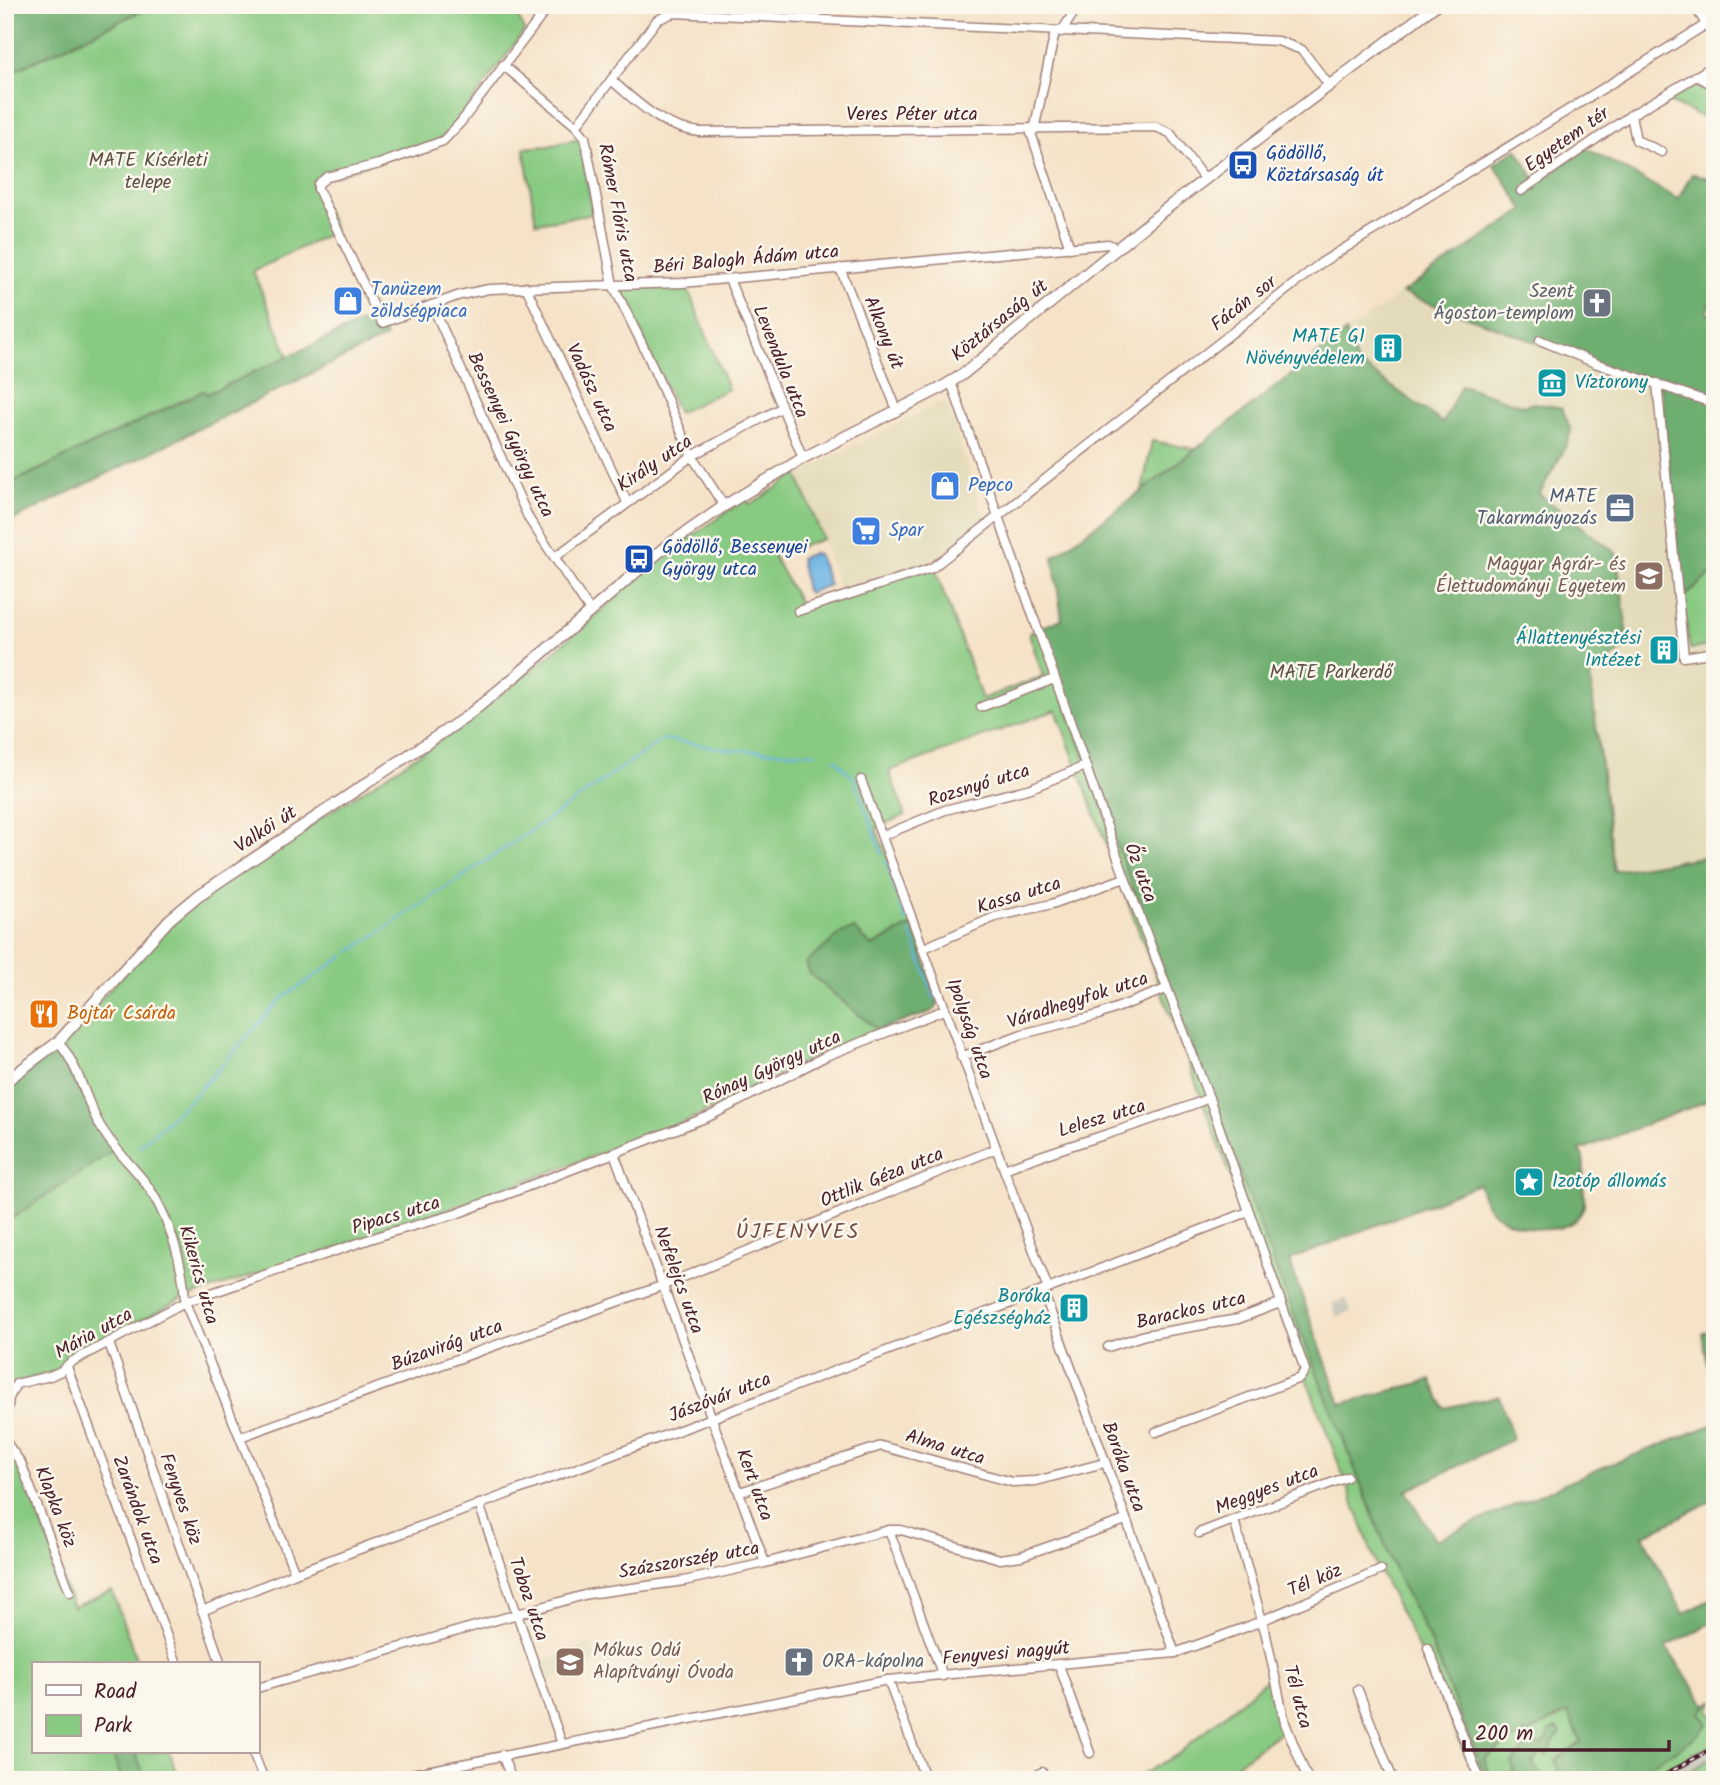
<svg xmlns="http://www.w3.org/2000/svg" width="1720" height="1785" viewBox="0 0 1720 1785" font-family="Kalam,sans-serif">
	<style>
		.built { fill: #e4dbba }
		.industrial { fill: #c6c5b8 }
		.green { fill: #89ca82; stroke: #6a7456; stroke-width: 2 }
		.forest { fill: #6eae70; stroke: #5c664e; stroke-width: 2 }
		.water { fill: #6ab3e2; stroke: #5a6986; stroke-width: 2 }
		.lines { fill: none; stroke-linecap: round; stroke-linejoin: round }
		.stream { stroke: #6ab3e2; stroke-width: 2 }
		.minor-casing { stroke: #a08079; stroke-width: 11 }
		.major-casing { stroke: #a08079; stroke-width: 13 }
		.minor { stroke: #fff; stroke-width: 8 }
		.major { stroke: #fff; stroke-width: 10 }
		.rail-casing { stroke: #4a1f2b; stroke-width: 4.5 }
		.rail { stroke: #fbf7ec; stroke-width: 2; stroke-dasharray: 5; stroke-linecap: butt }
		.labels { text-anchor: middle; dominant-baseline: central; stroke-width: 5; stroke-linejoin: round; paint-order: stroke }
		.street-label { font-size: 19px; fill: #4a1f2b; stroke: #fbf7ec }
		.transit-label { font-size: 19px; fill: #164399; stroke: #fbf7ec; text-anchor: start }
		.park-label { font-size: 19px; fill: #5d5245; stroke: #fbf7ec }
		.shop-label { font-size: 19px; fill: #366cbe; stroke: #fbf7ec; text-anchor: start }
		.worship-label { font-size: 19px; fill: #5b616d; stroke: #fbf7ec; text-anchor: end }
		.culture-label { font-size: 19px; fill: #0d838f; stroke: #fbf7ec; text-anchor: end }
		.service-label { font-size: 19px; fill: #4e5e75; stroke: #fbf7ec; text-anchor: end }
		.education-label { font-size: 19px; fill: #785e54; stroke: #fbf7ec; text-anchor: end }
		.food-label { font-size: 19px; fill: #c56008; stroke: #fbf7ec; text-anchor: start }
		.neighbourhood-label { font-size: 21px; letter-spacing: 2px; fill: #764c40; stroke: #fbf7ec }
	</style>
	<rect width="100%" height="100%" fill="#fbf7ec"/>
	<filter id="ink" filterUnits="userSpaceOnUse"><feTurbulence type="fractalNoise" baseFrequency=".0143" numOctaves="2"/><feDisplacementMap in="SourceGraphic" scale="14" xChannelSelector="R" yChannelSelector="G"/><feConvolveMatrix kernelMatrix="1 2 1 2 8 2 1 2 1" color-interpolation-filters="sRGB"/></filter>
	<filter id="wash" filterUnits="userSpaceOnUse"><feTurbulence type="fractalNoise" baseFrequency=".00686" numOctaves="4" result="noise"/><feDisplacementMap in="SourceGraphic" scale="28" xChannelSelector="R" yChannelSelector="G"/><feGaussianBlur stdDeviation="1.57" result="paint"/><feColorMatrix in="noise" values="0 0 0 0 0 0 0 0 0 0 0 0 0 0 0 0 0 1.4 0 .05"/><feComposite in="paint" operator="in"/></filter>
	<g filter="url(#wash)">
		<rect width="100%" height="100%" fill="#f5e2c7"/>
		<!-- built -->
		<g class="built">
			<path d="M1402,293L1662,387L1690,649L1715,645V855L1614,871L1590,677L1616,553L1539,494L1563,452L1534,403L1523,406L1461,385L1444,424L1356,361L1346,332Z"/>
			<path d="M939,403L947,404L985,519L934,566L840,594L823,539L797,474Z"/>
			<path d="M591,1643L598,1663L548,1681L541,1661Z"/>
		</g>
		<!-- industrial -->
		<g class="industrial">
			<path d="M1346,1298L1351,1311L1337,1317L1332,1304Z"/>
			<path d="M1715,1742V1758L1674,1780H1646Z"/>
		</g>
		<!-- green -->
		<g class="green">
			<path d="M154,5H511L525,30L449,133L432,143L314,182L335,231L253,271L289,357L207,394L203,391L5,486V75Z"/>
			<path d="M1693,85L1715,95V123L1666,101Z"/>
			<path d="M580,139L593,214L536,223L524,148L548,146Z"/>
			<path d="M687,287L728,389L678,413L621,291L623,288Z"/>
			<path d="M1152,441L1195,449L1142,491Z"/>
			<path d="M797,474L823,539L773,555L801,606L934,566L982,699L1043,676L1029,633L1039,628L1274,1264L1396,1573L1428,1637L1487,1780H1477L1415,1641L1377,1566L1056,710L889,771L905,815L876,828L914,924L872,946L854,929L810,974L878,1030L818,1055L681,1124L387,1232L181,1299L69,1360L58,1371L13,1383L5,1401V1223L66,1180L59,1046L154,940L200,897L459,728L544,660L665,555L747,498L750,505Z"/>
			<path d="M1715,570V645L1690,649L1682,599Z"/>
			<path d="M5,1445L22,1470L73,1607L112,1591L138,1664H33V1752H112L122,1780H5Z"/>
			<path d="M1268,1678L1283,1730L1215,1780H1138L1137,1777L1177,1755Z"/>
			<path d="M1713,1701L1709,1712L1715,1719V1742L1646,1780H1623L1691,1741C1696,1725 1697,1709 1713,1701Z"/>
			<path d="M1569,1712L1581,1742L1555,1761L1559,1770L1550,1780H1545L1532,1763L1541,1752H1550L1552,1742L1548,1738C1538,1751 1510,1780 1493,1780L1483,1760L1507,1743Z"/>
			<path d="M135,1752H169L179,1780H146Z"/>
			<path d="M1715,1758V1780H1674L1711,1759Z"/>
		</g>
		<!-- forest -->
		<g class="forest">
			<path d="M5,5H154L5,75Z"/>
			<path d="M1586,148L1678,199L1692,174L1715,179V295L1707,313L1715,317V570L1682,599L1661,388L1402,293L1524,210L1494,164L1517,149L1537,182Z"/>
			<path d="M375,316L386,337L5,524V486L203,391L207,394Z"/>
			<path d="M1346,332L1356,361L1443,423L1461,385L1523,406L1534,403L1562,408L1571,431L1563,452L1539,494L1616,553L1629,644L1590,677L1614,871L1715,855V1098L1580,1150C1586,1160 1583,1171 1583,1182C1583,1190 1586,1202 1583,1209C1569,1243 1503,1229 1487,1205C1483,1199 1482,1191 1479,1184L1289,1260L1341,1404L1431,1380L1444,1408L1499,1396L1513,1439L1406,1491L1435,1540L1596,1470L1715,1424V1499L1643,1536L1684,1614L1715,1597V1621L1666,1647L1706,1705L1700,1713L1708,1724L1691,1741L1623,1780H1550L1559,1770L1555,1761L1581,1742L1568,1712L1507,1743L1484,1759L1493,1780H1487L1428,1637L1396,1573L1274,1264L1099,798L1039,628L1062,619L1053,557L1142,491Z"/>
			<path d="M914,924L938,1003L935,1009L928,1013L878,1030L810,974L806,963L843,932L854,929L872,946Z"/>
			<path d="M59,1046L114,1150L5,1223V1082Z"/>
			<path d="M1715,1330V1377H1710L1702,1333Z"/>
			<path d="M1557,1728L1561,1733L1553,1742L1550,1752L1547,1756L1541,1753L1532,1763L1545,1780H1501L1514,1771L1512,1763L1529,1744L1542,1746L1548,1738L1549,1732Z"/>
			<path d="M112,1752H135L146,1780H122Z"/>
		</g>
		<!-- water -->
		<path class="water" d="M814,553L818,554L829,585L809,593L806,591L800,558Z"/>
		<g class="lines">
			<!-- stream -->
			<g class="stream">
				<path d="M835,759L855,780L882,854"/>
				<path d="M885,860L906,922"/>
				<path d="M910,931L935,1000"/>
				<path d="M350,952L550,818L663,739L732,750L816,753"/>
				<path d="M139,1147L193,1097L281,999L344,956"/>
			</g>
		</g>
	</g>
	<g filter="url(#ink)">
		<g class="lines">
			<!-- minor casing -->
			<g class="minor-casing">
				<g id="minor">
					<path d="M550,5L461,122L443,141L379,164L327,177L318,184V189L382,323L460,295L489,289L682,283L1108,244L1117,248"/>
					<path d="M1694,5L1706,24"/>
					<path d="M1061,32L1079,5"/>
					<path d="M503,65L576,126L585,137L613,285L647,354L692,456L724,506"/>
					<path d="M1696,76L1715,86"/>
					<path d="M611,80C640,104 661,128 700,132L1156,127L1170,133L1205,180"/>
					<path d="M1631,115L1636,140L1662,152"/>
					<path d="M576,126L657,20L673,13L1278,41L1302,50L1329,85"/>
					<path d="M1030,130L1070,248"/>
					<path d="M1034,130L1055,32"/>
					<path d="M1521,191L1631,115L1715,65"/>
					<path d="M840,268L897,410"/>
					<path d="M729,279L803,458"/>
					<path d="M526,287L627,502"/>
					<path d="M432,305L529,519L590,611"/>
					<path d="M1540,340L1595,363L1715,404"/>
					<path d="M951,382L1125,878L1209,1098L1305,1370L1300,1378L1156,1432"/>
					<path d="M1657,383L1684,657L1715,652"/>
					<path d="M555,557L692,456L781,408"/>
					<path d="M798,611L932,568L1321,263L1715,19"/>
					<path d="M981,707L1054,679"/>
					<path d="M861,780L1048,1289"/>
					<path d="M882,836L945,810L1031,788L1085,766"/>
					<path d="M924,948L995,917L1052,904L1125,878"/>
					<path d="M58,1042C78,1064 84,1096 98,1122C110,1145 129,1162 144,1181C167,1211 184,1264 185,1302L295,1573"/>
					<path d="M961,1057L1022,1034L1098,1015L1166,989"/>
					<path d="M614,1153L765,1563"/>
					<path d="M1004,1169C1072,1143 1142,1126 1209,1098"/>
					<path d="M1043,1291L1175,1653"/>
					<path d="M109,1343L221,1664"/>
					<path d="M1108,1347L1145,1335L1238,1319L1280,1303"/>
					<path d="M67,1367L177,1664"/>
					<path d="M5,1429L9,1398L16,1384L50,1376L61,1371L71,1362L185,1302L388,1233L456,1214L614,1153L710,1116L826,1056L944,1010"/>
					<path d="M5,1437L8,1445L21,1463L70,1592"/>
					<path d="M240,1437L664,1285L995,1149"/>
					<path d="M740,1492L881,1446L1012,1482L1036,1481L1104,1463"/>
					<path d="M479,1504L562,1744"/>
					<path d="M1234,1520L1266,1635L1285,1723L1308,1780"/>
					<path d="M889,1530L943,1676"/>
					<path d="M1199,1533L1347,1477"/>
					<path d="M202,1611L295,1573L712,1418L1248,1212"/>
					<path d="M1428,1648L1480,1780"/>
					<path d="M1059,1665L1090,1753"/>
					<path d="M888,1680L926,1780"/>
					<path d="M257,1688L588,1594L684,1581L765,1563L889,1530H901L1000,1559L1021,1556L1126,1520"/>
					<path d="M1358,1690L1393,1780"/>
					<path d="M253,1752L264,1780"/>
					<path d="M502,1755L512,1780"/>
					<path d="M381,1780L888,1680L1175,1653L1249,1626L1381,1570"/>
					<path d="M1028,1780L1042,1772"/>
				</g>
			</g>
			<!-- major casing -->
			<g class="major-casing">
				<path id="major" d="M5,1082L58,1042L170,919L199,895L466,717L517,675L665,547L724,506L803,458L937,390L962,375L1163,211L1436,5"/>
			</g>
			<!-- minor -->
			<use href="#minor" class="minor"/>
			<!-- major -->
			<use href="#major" class="major"/>
			<!-- rail casing -->
			<g class="rail-casing">
				<path id="rail" d="M1656,1780L1715,1747"/>
			</g>
			<!-- rail -->
			<use href="#rail" class="rail"/>
		</g>
	</g>
	<!-- icons -->
	<defs>
		<g id="bus-square" transform="scale(1.575)"><rect x="-9" y="-9" width="18" height="18" rx="4" fill="#1a4fb4" stroke="#fbf7ec"/><path d="M-5-6H5V4H4V6H2V4H-2V6H-4V4H-5ZM-3.5-4V0h7V-4ZM-3.5 1.2v1.5H-2V1.2ZM2 1.2v1.5H3.5V1.2Z" fill="#fff"/></g>
		<g id="shop-square" transform="scale(1.575)"><rect x="-9" y="-9" width="18" height="18" rx="4" fill="#3f7fe0" stroke="#fbf7ec"/><path d="M-5-2.5h2.3a2.7 3.5 0 0 1 5.4 0H5L5.5 6h-11ZM-1.5-2.5h3a1.5 2.3 0 0 0-3 0Z" fill="#fff"/></g>
		<g id="church-square" transform="scale(1.575)"><rect x="-9" y="-9" width="18" height="18" rx="4" fill="#6b7280" stroke="#fbf7ec"/><path d="M-1.2-6h2.4v3.5h3.3v2.4h-3.3V6h-2.4V-.1h-3.3v-2.4h3.3Z" fill="#fff"/></g>
		<g id="building-square" transform="scale(1.575)"><rect x="-9" y="-9" width="18" height="18" rx="4" fill="#0f9aa8" stroke="#fbf7ec"/><path d="M-4-6H4V6H1V3H-1V6H-4ZM-2.5-4.3h1.7v1.8h-1.7ZM.8-4.3h1.7v1.8H.8ZM-2.5-1h1.7V.8h-1.7ZM.8-1h1.7V.8H.8Z" fill="#fff"/></g>
		<g id="museum-square" transform="scale(1.575)"><rect x="-9" y="-9" width="18" height="18" rx="4" fill="#0f9aa8" stroke="#fbf7ec"/><path d="M0-6L6-3V-2H-6V-3ZM-5-1h2V3h-2ZM-1-1h2V3h-2ZM3-1h2V3H3ZM-6 4H6V6H-6Z" fill="#fff"/></g>
		<g id="office-square" transform="scale(1.575)"><rect x="-9" y="-9" width="18" height="18" rx="4" fill="#5c6f8a" stroke="#fbf7ec"/><path d="M-6-3h4V-5.5h4V-3h4V5H-6ZM-1-4.5V-3h2v-1.5ZM-6 0V1H6V0Z" fill="#fff"/></g>
		<g id="supermarket-square" transform="scale(1.575)"><rect x="-9" y="-9" width="18" height="18" rx="4" fill="#3f7fe0" stroke="#fbf7ec"/><path d="M-6-5.5h2.5l.6 2H6L4.5 2H-2.5L-4.4-4H-6ZM-1.5 3.2a1.3 1.3 0 1 0 .1 0ZM3 3.2a1.3 1.3 0 1 0 .1 0Z" fill="#fff"/></g>
		<g id="university-square" transform="scale(1.575)"><rect x="-9" y="-9" width="18" height="18" rx="4" fill="#8d6e63" stroke="#fbf7ec"/><path d="M0-5L7-2L0 1L-7-2ZM-4 1L0 2.5L4 1V4Q0 6-4 4Z" fill="#fff"/></g>
		<g id="restaurant-square" transform="scale(1.575)"><rect x="-9" y="-9" width="18" height="18" rx="4" fill="#e8710a" stroke="#fbf7ec"/><path d="M-5-6h1v4h1v-4h1v4h1v-4h1v5L-1.5 .5V6h-2V.5L-5-1ZM5-6V6H3V1.5H1.5Q1.5-4 5-6Z" fill="#fff"/></g>
		<g id="sight-square" transform="scale(1.575)"><rect x="-9" y="-9" width="18" height="18" rx="4" fill="#0f9aa8" stroke="#fbf7ec"/><path d="M0-6L1.8-2.2L6-1.7L2.9 1.2L3.7 5.4L0 3.3L-3.7 5.4L-2.9 1.2L-6-1.7L-1.8-2.2Z" fill="#fff"/></g>
		<g id="school-square" transform="scale(1.575)"><rect x="-9" y="-9" width="18" height="18" rx="4" fill="#8d6e63" stroke="#fbf7ec"/><path d="M0-5L7-2L0 1L-7-2ZM-4 1L0 2.5L4 1V4Q0 6-4 4Z" fill="#fff"/></g>
	</defs>
	<g fill-rule="evenodd">
		<use href="#bus-square" x="1243" y="165"/>
		<use href="#shop-square" x="348" y="301"/>
		<use href="#church-square" x="1597" y="303"/>
		<use href="#building-square" x="1388" y="348"/>
		<use href="#museum-square" x="1552" y="383"/>
		<use href="#shop-square" x="945" y="486"/>
		<use href="#office-square" x="1620" y="508"/>
		<use href="#supermarket-square" x="866" y="531"/>
		<use href="#bus-square" x="639" y="559"/>
		<use href="#university-square" x="1649" y="576"/>
		<use href="#building-square" x="1664" y="650"/>
		<use href="#restaurant-square" x="44" y="1014"/>
		<use href="#sight-square" x="1529" y="1182"/>
		<use href="#building-square" x="1074" y="1308"/>
		<use href="#school-square" x="570" y="1662"/>
		<use href="#church-square" x="799" y="1662"/>
	</g>
	<g class="labels">
		<!-- street labels -->
		<g class="street-label">
			<text x="912" y="115">Veres Péter utca</text>
			<text transform="translate(1567 140) rotate(-35)">Egyetem tér</text>
			<text transform="translate(617 213) rotate(79)">Rómer Flóris utca</text>
			<text transform="translate(746 260) rotate(-5)">Béri Balogh Ádám utca</text>
			<text transform="translate(1244 304) rotate(-38)">Fácán sor</text>
			<text transform="translate(1000 321) rotate(-39)">Köztársaság út</text>
			<text transform="translate(883 333) rotate(68)">Alkony út</text>
			<text transform="translate(780 362) rotate(68)">Levendula utca</text>
			<text transform="translate(591 388) rotate(65)">Vadász utca</text>
			<text transform="translate(510 435) rotate(65)">Bessenyei György utca</text>
			<text transform="translate(655 464) rotate(-34)">Király utca</text>
			<text transform="translate(979 786) rotate(-17)">Rozsnyó utca</text>
			<text transform="translate(266 830) rotate(-33)">Valkói út</text>
			<text transform="translate(1140 873) rotate(70)">Őz utca</text>
			<text transform="translate(1019 896) rotate(-17)">Kassa utca</text>
			<text transform="translate(1078 1001) rotate(-18)">Váradhegyfok utca</text>
			<text transform="translate(969 1029) rotate(71)">Ipolyság utca</text>
			<text transform="translate(772 1068) rotate(-25)">Rónay György utca</text>
			<text transform="translate(1102 1119) rotate(-17)">Lelesz utca</text>
			<text transform="translate(882 1178) rotate(-22)">Ottlik Géza utca</text>
			<text transform="translate(396 1216) rotate(-17)">Pipacs utca</text>
			<text transform="translate(198 1275) rotate(74)">Kikerics utca</text>
			<text transform="translate(678 1280) rotate(70)">Nefelejcs utca</text>
			<text transform="translate(1191 1311) rotate(-13)">Barackos utca</text>
			<text transform="translate(94 1334) rotate(-29)">Mária utca</text>
			<text transform="translate(447 1346) rotate(-20)">Búzavirág utca</text>
			<text transform="translate(720 1398) rotate(-21)">Jászóvár utca</text>
			<text transform="translate(945 1448) rotate(17)">Alma utca</text>
			<text transform="translate(1123 1467) rotate(70)">Boróka utca</text>
			<text transform="translate(754 1485) rotate(70)">Kert utca</text>
			<text transform="translate(1267 1490) rotate(-21)">Meggyes utca</text>
			<text transform="translate(180 1499) rotate(71)">Fenyves köz</text>
			<text transform="translate(55 1507) rotate(69)">Klapka köz</text>
			<text transform="translate(137 1510) rotate(70)">Zarándok utca</text>
			<text transform="translate(689 1561) rotate(-10)">Százszorszép utca</text>
			<text transform="translate(1315 1581) rotate(-23)">Tél köz</text>
			<text transform="translate(528 1599) rotate(71)">Toboz utca</text>
			<text transform="translate(1006 1654) rotate(-5)">Fenyvesi nagyút</text>
			<text transform="translate(1297 1697) rotate(75)">Tél utca</text>
		</g>
		<!-- transit labels -->
		<g class="transit-label">
			<text x="1266" y="154">Gödöllő,<tspan x="1266" dy="22">Köztársaság út</tspan></text>
			<text x="662" y="548">Gödöllő, Bessenyei<tspan x="662" dy="22">György utca</tspan></text>
		</g>
		<!-- park labels -->
		<g class="park-label">
			<text x="148" y="161">MATE Kísérleti<tspan x="148" dy="22">telepe</tspan></text>
			<text x="1331" y="673">MATE Parkerdő</text>
		</g>
		<!-- shop labels -->
		<g class="shop-label">
			<text x="371" y="290">Tanüzem<tspan x="371" dy="22">zöldségpiaca</tspan></text>
			<text x="968" y="486">Pepco</text>
			<text x="889" y="531">Spar</text>
		</g>
		<!-- worship labels -->
		<g class="worship-label">
			<text x="1574" y="292">Szent<tspan x="1574" dy="22">Ágoston-templom</tspan></text>
			<text x="822" y="1662" text-anchor="start">ORA-kápolna</text>
		</g>
		<!-- culture labels -->
		<g class="culture-label">
			<text x="1365" y="337">MATE G1<tspan x="1365" dy="22">Növényvédelem</tspan></text>
			<text x="1575" y="383" text-anchor="start">Víztorony</text>
			<text x="1641" y="639">Állattenyésztési<tspan x="1641" dy="22">Intézet</tspan></text>
			<text x="1552" y="1182" text-anchor="start">Izotóp állomás</text>
			<text x="1051" y="1297">Boróka<tspan x="1051" dy="22">Egészségház</tspan></text>
		</g>
		<!-- service labels -->
		<g class="service-label">
			<text x="1597" y="497">MATE<tspan x="1597" dy="22">Takarmányozás</tspan></text>
		</g>
		<!-- education labels -->
		<g class="education-label">
			<text x="1626" y="565">Magyar Agrár- és<tspan x="1626" dy="22">Élettudományi Egyetem</tspan></text>
			<text x="593" y="1651" text-anchor="start">Mókus Odú<tspan x="593" dy="22">Alapítványi Óvoda</tspan></text>
		</g>
		<!-- food labels -->
		<g class="food-label">
			<text x="67" y="1014">Bojtár Csárda</text>
		</g>
		<!-- neighbourhood labels -->
		<g class="neighbourhood-label">
			<text x="798" y="1232">ÚJFENYVES</text>
		</g>
	</g>
	<!-- margin -->
	<rect width="1720" height="1785" fill="none" stroke="#fbf7ec" stroke-width="28"/>
	<!-- legend -->
	<rect x="32" y="1662" width="228" height="91" fill="#fbf7ec" stroke="#b4a19f" stroke-width="2"/>
	<rect x="46" y="1685" width="35" height="10" fill="#ffffff" stroke="#b4a19f" stroke-width="2"/>
	<text x="94" y="1698" font-size="21" fill="#4a1f2b">Road</text>
	<rect x="46" y="1715" width="35" height="21" fill="#89ca82" stroke="#b4a19f" stroke-width="2"/>
	<text x="94" y="1732" font-size="21" fill="#4a1f2b">Park</text>
	<!-- scale -->
	<path d="M1464 1740v10h205v-10" fill="none" stroke="#4a1f2b" stroke-width="3.5"/>
	<text x="1475" y="1740" font-size="21" fill="#4a1f2b" stroke="#fbf7ec" stroke-width="5" paint-order="stroke">200 m</text>
</svg>
